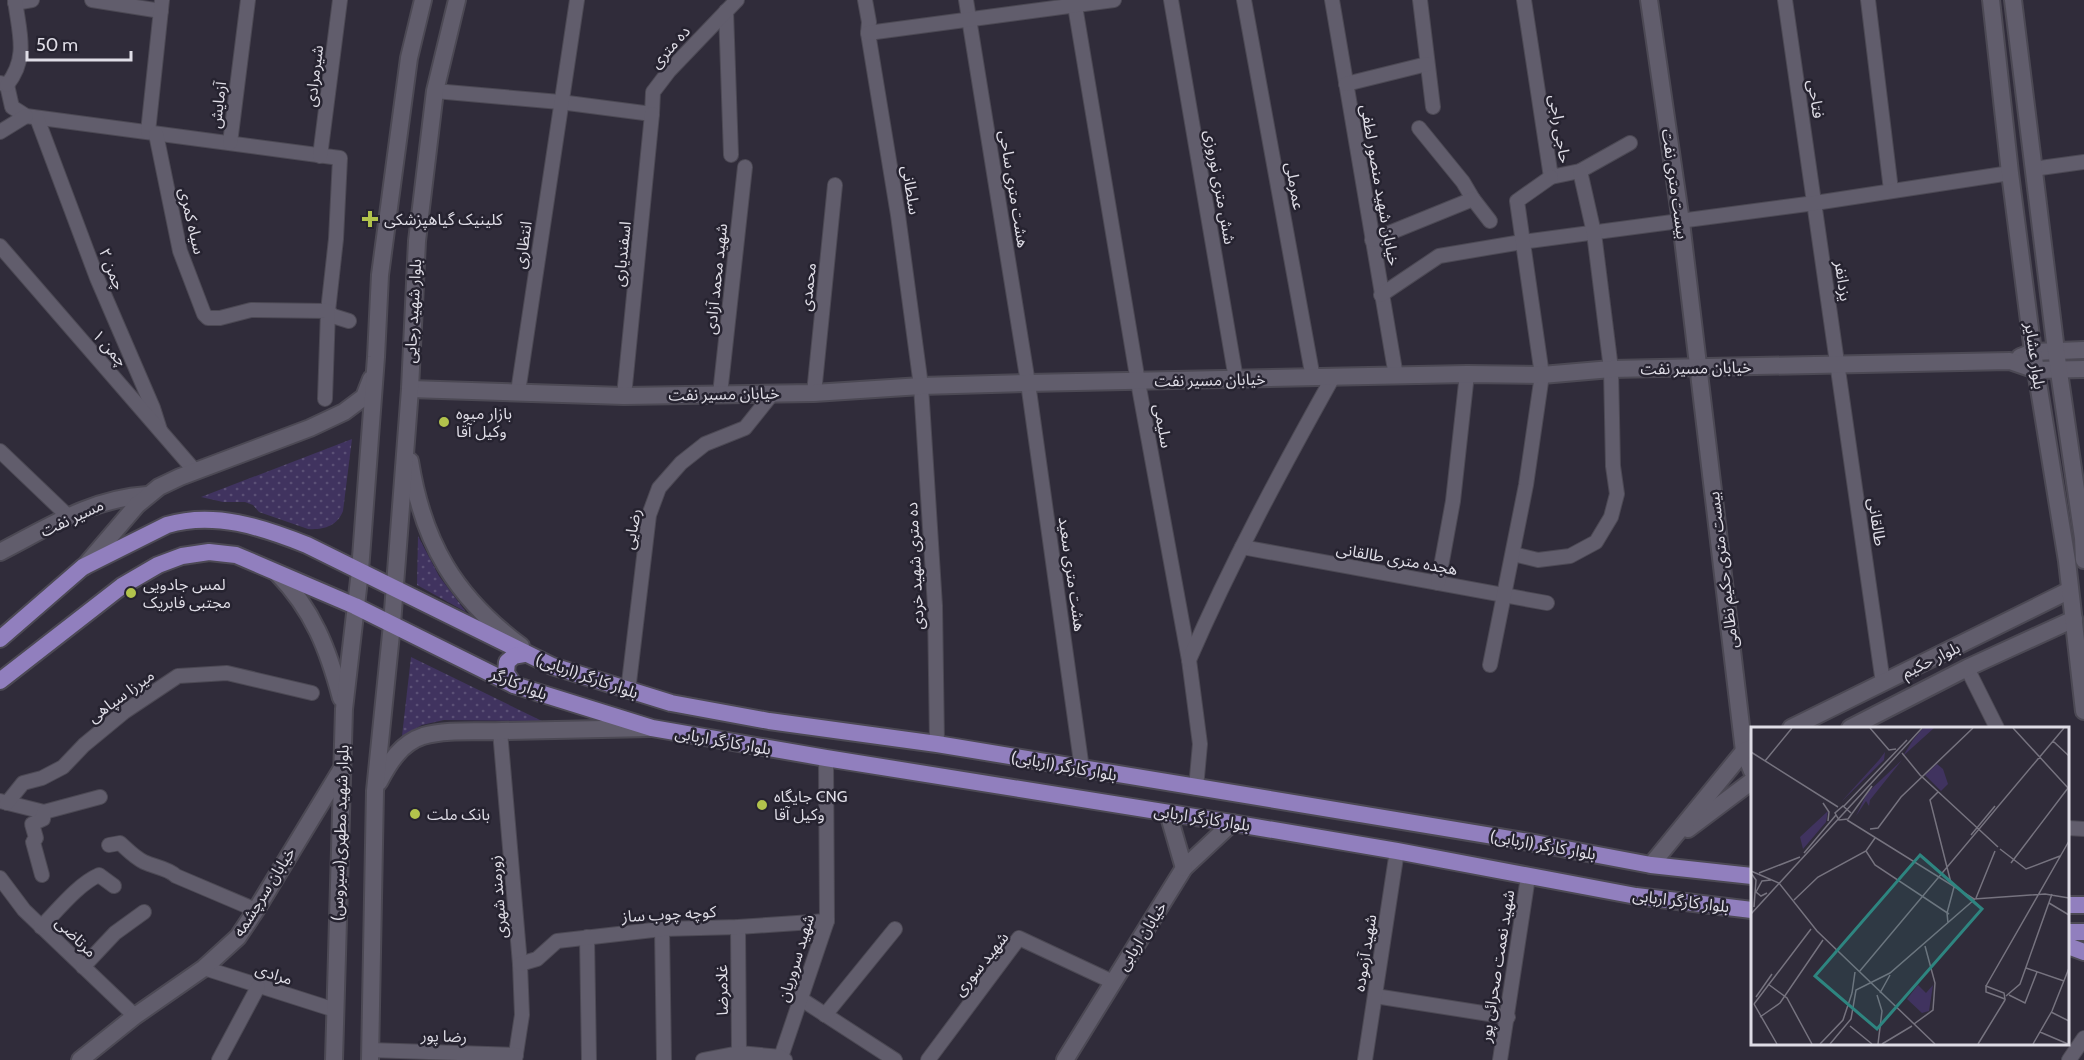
<svg xmlns="http://www.w3.org/2000/svg" width="2084" height="1060" viewBox="0 0 2084 1060" font-family="Cabin,'Noto Sans Arabic',sans-serif">
	<style>
		.grass { fill: url(#grass-dots) }
		.lines { fill: none; stroke-linecap: round; stroke-linejoin: round }
		.minor-casing { stroke: #4c4954; stroke-width: 16 }
		.tertiary-casing { stroke: #4c4954; stroke-width: 20 }
		.secondary-casing { stroke: #4c4954; stroke-width: 20 }
		.primary-casing { stroke: #4c4954; stroke-width: 20 }
		.minor { stroke: #615d6c; stroke-width: 14 }
		.tertiary { stroke: #615d6c; stroke-width: 16 }
		.secondary { stroke: #615d6c; stroke-width: 16 }
		.primary { stroke: #917fbe; stroke-width: 16 }
		.poi-dot { fill: #b2c34c; stroke: #262330; stroke-width: 2 }
		.labels { text-anchor: middle; dominant-baseline: central; stroke-width: 5; stroke-linejoin: round; paint-order: stroke }
		.street-label { font-size: 16px; fill: #dfdde6; stroke: #262330 }
		.poi-label { font-size: 16px; fill: #dfdde6; stroke: #262330; text-anchor: start }
		.inset-road { fill: none; stroke: #76737f; stroke-width: 1.5 }
		.view { fill: #2e8580; fill-opacity: 0.15; stroke: #2e8580; stroke-width: 3 }
		.inset-edge { fill: none; stroke: #dfdde6; stroke-width: 3 }
	</style>
	<defs>
		<pattern id="grass-dots" width="8" height="8" patternUnits="userSpaceOnUse" patternTransform="scale(1.5)"><rect width="8" height="8" fill="#40335f"/><path d="M2 2h.1M6 6h.1" fill="none" stroke="#5b5076" stroke-width="1.8" stroke-linecap="round"/></pattern>
	</defs>
	<rect width="100%" height="100%" fill="#302c3a"/>
	<!-- grass -->
	<g class="grass">
		<path d="M352,439L343,511C337,527 322,530 308,529L259,512L253,505L245,502H223L201,497Z"/>
		<path d="M418,536L439,576L466,612L417,585Z"/>
		<path d="M411,657L542,721L444,720L422,725L402,736Z"/>
	</g>
	<g class="lines">
		<!-- minor casing -->
		<g class="minor-casing">
			<g id="minor">
				<path d="M92,0L161,11"/>
				<path d="M865,0L869,22L868,33L898,215L921,386L935,606L937,744"/>
				<path d="M966,0L1028,383L1082,769"/>
				<path d="M1074,0L1138,382L1189,660L1200,744L1196,788"/>
				<path d="M1171,0L1236,379"/>
				<path d="M1244,0L1313,378"/>
				<path d="M1332,0L1396,376"/>
				<path d="M1420,0L1433,107"/>
				<path d="M1524,0L1551,177L1580,171L1630,143"/>
				<path d="M1785,0L1883,683"/>
				<path d="M1868,0L1891,190"/>
				<path d="M15,3L32,0"/>
				<path d="M726,11L731,155"/>
				<path d="M868,33L1114,0"/>
				<path d="M0,83L7,85L12,107L26,116L340,158L336,239L328,311L333,316L349,321"/>
				<path d="M1346,84L1427,64"/>
				<path d="M7,85C29,57 19,33 15,0"/>
				<path d="M435,91L560,102L652,114L653,92L669,71L737,0"/>
				<path d="M37,118L97,278L153,408L160,430"/>
				<path d="M1419,128L1463,182L1473,199"/>
				<path d="M0,132L26,116"/>
				<path d="M148,132L162,0"/>
				<path d="M156,134L180,251L204,314L208,318H220L251,310L328,311L325,399"/>
				<path d="M230,143L248,0"/>
				<path d="M320,156L340,0"/>
				<path d="M2033,169L2084,162"/>
				<path d="M1372,240L1473,199L1490,221"/>
				<path d="M0,246L195,471"/>
				<path d="M1381,295L1439,256L1522,242L1815,203L2010,173"/>
				<path d="M518,392L577,0"/>
				<path d="M814,393L835,185"/>
				<path d="M720,394L745,167"/>
				<path d="M624,396L652,114"/>
				<path d="M0,451L69,517"/>
				<path d="M1242,547L1547,603"/>
				<path d="M1513,554L1538,560L1570,556L1596,542L1611,517L1617,494L1613,466L1611,369L1594,233L1580,171"/>
				<path d="M1438,583L1453,501L1467,374"/>
				<path d="M1189,660C1231,563 1281,470 1333,377"/>
				<path d="M1490,665L1526,485L1542,375L1517,201L1551,177"/>
				<path d="M1967,668L1997,728"/>
				<path d="M628,691L649,515L659,488L681,463L705,444L745,428L773,393"/>
				<path d="M500,731L520,964L522,1015L515,1060"/>
				<path d="M0,801L44,812L100,797"/>
				<path d="M7,803L23,783L42,778L63,767L84,745L124,712L178,676L227,673L312,693"/>
				<path d="M2068,828L2084,829"/>
				<path d="M109,845L120,843C128,850 134,857 144,862C154,867 168,868 176,876L256,910"/>
				<path d="M42,875L33,842L36,838L32,824L43,819L44,812"/>
				<path d="M0,878L24,910L135,1016"/>
				<path d="M41,927C57,911 78,884 99,875L114,886"/>
				<path d="M738,927L739,1053"/>
				<path d="M662,929L664,1060"/>
				<path d="M587,937L589,1060"/>
				<path d="M520,964L537,959L557,941L662,929L738,927L827,921"/>
				<path d="M83,967L115,933L144,912"/>
				<path d="M204,968L335,1010"/>
				<path d="M1375,996L1508,1017"/>
				<path d="M801,999L895,1060"/>
				<path d="M825,1015L895,929"/>
				<path d="M370,1050L516,1055"/>
				<path d="M781,1057L827,921L826,758"/>
				<path d="M219,1060L258,987"/>
				<path d="M703,1060L739,1053L781,1057L785,1060"/>
				<path d="M928,1060L1019,938L1113,982"/>
				<path d="M1365,1060L1397,851"/>
				<path d="M1500,1060L1528,877"/>
				<path d="M2069,1060L2084,1038"/>
			</g>
		</g>
		<!-- tertiary casing -->
		<g class="tertiary-casing">
			<g id="tertiary">
				<path d="M1649,0L1681,222L1744,751L1752,771"/>
				<path d="M2020,357L2033,352L2084,350"/>
				<path d="M410,389L624,396L814,393L921,386L1028,383L1467,374L1542,375L1611,369L2010,361L2036,370L2084,369"/>
				<path d="M0,552C49,527 90,499 147,495"/>
				<path d="M1791,728L2070,590"/>
				<path d="M1850,728L1967,668L2074,619"/>
				<path d="M1688,829L1752,781"/>
				<path d="M1651,865L1744,751L1752,748"/>
				<path d="M80,1060L135,1016L204,968L238,937L256,910L341,770"/>
				<path d="M1065,1060L1184,868L1232,823"/>
			</g>
		</g>
		<!-- secondary casing -->
		<g class="secondary-casing">
			<g id="secondary">
				<path d="M1991,0L2010,173L2033,352L2067,561L2084,711"/>
				<path d="M2013,0L2056,351L2083,538L2084,560"/>
				<path d="M410,461C423,543 455,597 521,646"/>
				<path d="M84,567L137,505L159,487L180,477L310,428L344,412L364,397L371,379"/>
				<path d="M277,573C313,610 328,649 341,698"/>
				<path d="M379,782C389,763 401,743 423,736C447,729 476,732 502,731C551,730 600,729 650,728"/>
				<path d="M1168,813L1184,868"/>
				<path d="M334,1060L344,709L360,571L376,357L380,275L409,58L423,0"/>
				<path d="M370,1060L375,791L392,624L410,389L417,241L435,91L457,0"/>
			</g>
		</g>
		<!-- primary casing -->
		<g class="primary-casing">
			<g id="primary">
				<path d="M0,639L83,567L167,525C214,511 262,527 307,545L552,666L671,703L769,721L937,744L1529,842L1651,865L1752,876"/>
				<path d="M0,681L122,586L158,565L182,556L209,552L236,555L355,606L514,685L652,728L826,758L1232,823L1397,851L1636,896L1752,910"/>
				<path d="M514,685L506,673L507,662L514,656L525,654"/>
				<path d="M2068,905H2084"/>
				<path d="M2068,932H2084"/>
				<path d="M2068,946L2084,952"/>
			</g>
		</g>
		<!-- minor -->
		<use href="#minor" class="minor"/>
		<!-- tertiary -->
		<use href="#tertiary" class="tertiary"/>
		<!-- secondary -->
		<use href="#secondary" class="secondary"/>
		<!-- primary -->
		<use href="#primary" class="primary"/>
	</g>
	<!-- markers -->
	<g class="poi-dot">
		<path d="M367 210h6v6h6v6h-6v6h-6v-6h-6v-6h6z"/>
		<circle cx="444" cy="422" r="6"/>
		<circle cx="131" cy="593" r="6"/>
		<circle cx="762" cy="805" r="6"/>
		<circle cx="415" cy="814" r="6"/>
	</g>
	<g class="labels">
		<!-- street labels -->
		<g class="street-label">
			<text transform="translate(670 47) rotate(-48)">ده متری</text>
			<text transform="translate(314 76) rotate(-83)">شیرمرادی</text>
			<text transform="translate(1816 99) rotate(82)">فتاحی</text>
			<text transform="translate(218 105) rotate(-83)">آزمایش</text>
			<text transform="translate(1560 129) rotate(81)">حاجی راجی</text>
			<text transform="translate(1675 184) rotate(82)">بیست متری نفت</text>
			<text transform="translate(1380 185) rotate(80)">خیابان شهید منصور لطفی</text>
			<text transform="translate(1295 186) rotate(80)">عمرملی</text>
			<text transform="translate(1220 187) rotate(80)">شش متری نوروزی</text>
			<text transform="translate(1014 189) rotate(81)">هشت متری ساحی</text>
			<text transform="translate(911 190) rotate(81)">سلطانی</text>
			<text transform="translate(192 221) rotate(77)">سیاه کمری</text>
			<text transform="translate(523 245) rotate(-82)">انتظاری</text>
			<text transform="translate(622 254) rotate(-84)">اسفندیاری</text>
			<text transform="translate(112 269) rotate(68)">چمن ۲</text>
			<text transform="translate(716 279) rotate(-84)">شهید محمد آزادی</text>
			<text transform="translate(1843 281) rotate(82)">یزدانفر</text>
			<text transform="translate(808 287) rotate(-84)">محمدی</text>
			<text transform="translate(413 311) rotate(-87)">بلوار شهید رجایی</text>
			<text transform="translate(110 348) rotate(48)">چمن ۱</text>
			<text transform="translate(2035 356) rotate(82)">بلوار عشایر</text>
			<text transform="translate(1696 368) rotate(-1)">خیابان مسیر نفت</text>
			<text transform="translate(1210 380) rotate(-1)">خیابان مسیر نفت</text>
			<text transform="translate(724 394) rotate(-1)">خیابان مسیر نفت</text>
			<text transform="translate(1163 426) rotate(80)">سلیمی</text>
			<text transform="translate(72 518) rotate(-25)">مسیر نفت</text>
			<text transform="translate(1877 522) rotate(82)">طالقانی</text>
			<text transform="translate(632 529) rotate(-80)">رضایی</text>
			<text transform="translate(1397 559) rotate(10)">هجده متری طالقانی</text>
			<text transform="translate(915 566) rotate(-93)">ده متری شهید خردی</text>
			<text transform="translate(1723 570) rotate(-97)">بیست متری حکیم نظامی</text>
			<text transform="translate(1072 574) rotate(82)">هشت متری سعید</text>
			<text transform="translate(1931 660) rotate(-26)">بلوار حکیم</text>
			<text transform="translate(587 676) rotate(19)">بلوار کارگر (اربابی)</text>
			<text transform="translate(519 684) rotate(22)">بلوار کارگر</text>
			<text transform="translate(121 696) rotate(-36)">میرزا سپاهی</text>
			<text transform="translate(723 741) rotate(10)">بلوار کارگر اربابی</text>
			<text transform="translate(1064 766) rotate(10)">بلوار کارگر (اربابی)</text>
			<text transform="translate(1202 818) rotate(9)">بلوار کارگر اربابی</text>
			<text transform="translate(340 833) rotate(-88)">بلوار شهید مطهری(سیروس)</text>
			<text transform="translate(1543 845) rotate(10)">بلوار کارگر (اربابی)</text>
			<text transform="translate(264 892) rotate(-58)">خیابان سرچشمه</text>
			<text transform="translate(498 897) rotate(-95)">زورمند شهری</text>
			<text transform="translate(1681 901) rotate(7)">بلوار کارگر اربابی</text>
			<text transform="translate(669 914) rotate(-3)">کوچه چوب ساز</text>
			<text transform="translate(1142 936) rotate(-58)">خیابان اربابی</text>
			<text transform="translate(76 937) rotate(44)">مرتاضی</text>
			<text transform="translate(1365 953) rotate(-81)">شهید آزموده</text>
			<text transform="translate(796 958) rotate(-73)">شهید سروریان</text>
			<text transform="translate(981 964) rotate(-51)">شهید سوری</text>
			<text transform="translate(1497 966) rotate(-81)">شهید نعمت صحرائی پور</text>
			<text transform="translate(274 974) rotate(18)">مرادی</text>
			<text transform="translate(722 990) rotate(-91)">غلامرضا</text>
			<text transform="translate(444 1036) rotate(2)">رضا پور</text>
		</g>
		<!-- poi labels -->
		<g class="poi-label">
			<text x="384" y="219">کلینیک گیاهپزشکی</text>
			<text x="456" y="413">بازار میوه<tspan x="456" dy="18">وکیل آقا</tspan></text>
			<text x="143" y="584">لمس جادویی<tspan x="143" dy="18">مجتبی فابریک</tspan></text>
			<text x="774" y="796">جایگاه CNG<tspan x="774" dy="18">وکیل آقا</tspan></text>
			<text x="427" y="814">بانک ملت</text>
		</g>
	</g>
	<!-- overview -->
	<g transform="translate(1751 727)">
		<rect width="318" height="318" fill="#302c3a"/>
		<path d="M172,1H183L152,29L162,13ZM134,25L133,33L90,75L128,33ZM151,33L119,73L118,79L115,74L105,89L116,66ZM77,84L75,95L52,122L49,110ZM167,258L175,266L182,258L178,284L171,286L156,272Z" fill="#40335f"/>
		<path d="M186,37L192,42L197,57L190,64L174,48Z" fill="#40335f"/>
		<path class="inset-road" d="M119,1L138,23L145,22M262,1L318,62M302,14L318,29M0,25L87,80M151,26L169,48L247,120M14,34L41,1M187,65L179,73L200,156M72,76L78,85L77,94M93,79L156,13M100,86L92,79L84,86L88,93L97,92L121,59M96,93L223,172L294,167L318,171M119,102L127,101L150,70L222,1M220,108L244,79M249,122L275,142L309,129M115,124L124,138L198,187M53,126L85,88M260,136L317,61M0,144L28,156L66,204L184,317M0,146L5,153L3,180M8,146L49,130M16,166L10,169L5,165L11,154L20,153M225,171L244,124M43,173L67,150L115,124L124,111M298,176L318,188M0,187L171,1M197,196L196,186L203,160M275,241L313,254M108,245L313,1M17,257L36,271L61,317M235,259L318,114M235,259L253,266L254,272L235,265ZM101,266L104,245M129,266L139,248M126,268L131,284L127,317M258,268L274,276L286,245M255,269L269,257L301,167M5,270L21,247M3,277L60,202M3,277L26,317M300,285L318,294M9,290L29,276L72,213M163,297L182,283L184,256L174,219M99,299L121,317M289,305L317,317M69,317L92,293L101,266M79,317L100,292L105,263L139,246L224,172M131,317L161,299M227,317L254,273M282,317L301,284L318,241"/>
		<path class="view" d="M169,128L231,182L126,302L64,249Z"/>
		<rect width="318" height="318" class="inset-edge"/>
	</g>
	<!-- scale -->
	<path d="M27 51v9h104v-9" fill="none" stroke="#dfdde6" stroke-width="3"/>
	<text x="36" y="51" font-size="18" fill="#dfdde6" stroke="#262330" stroke-width="4.5" paint-order="stroke">50 m</text>
</svg>
